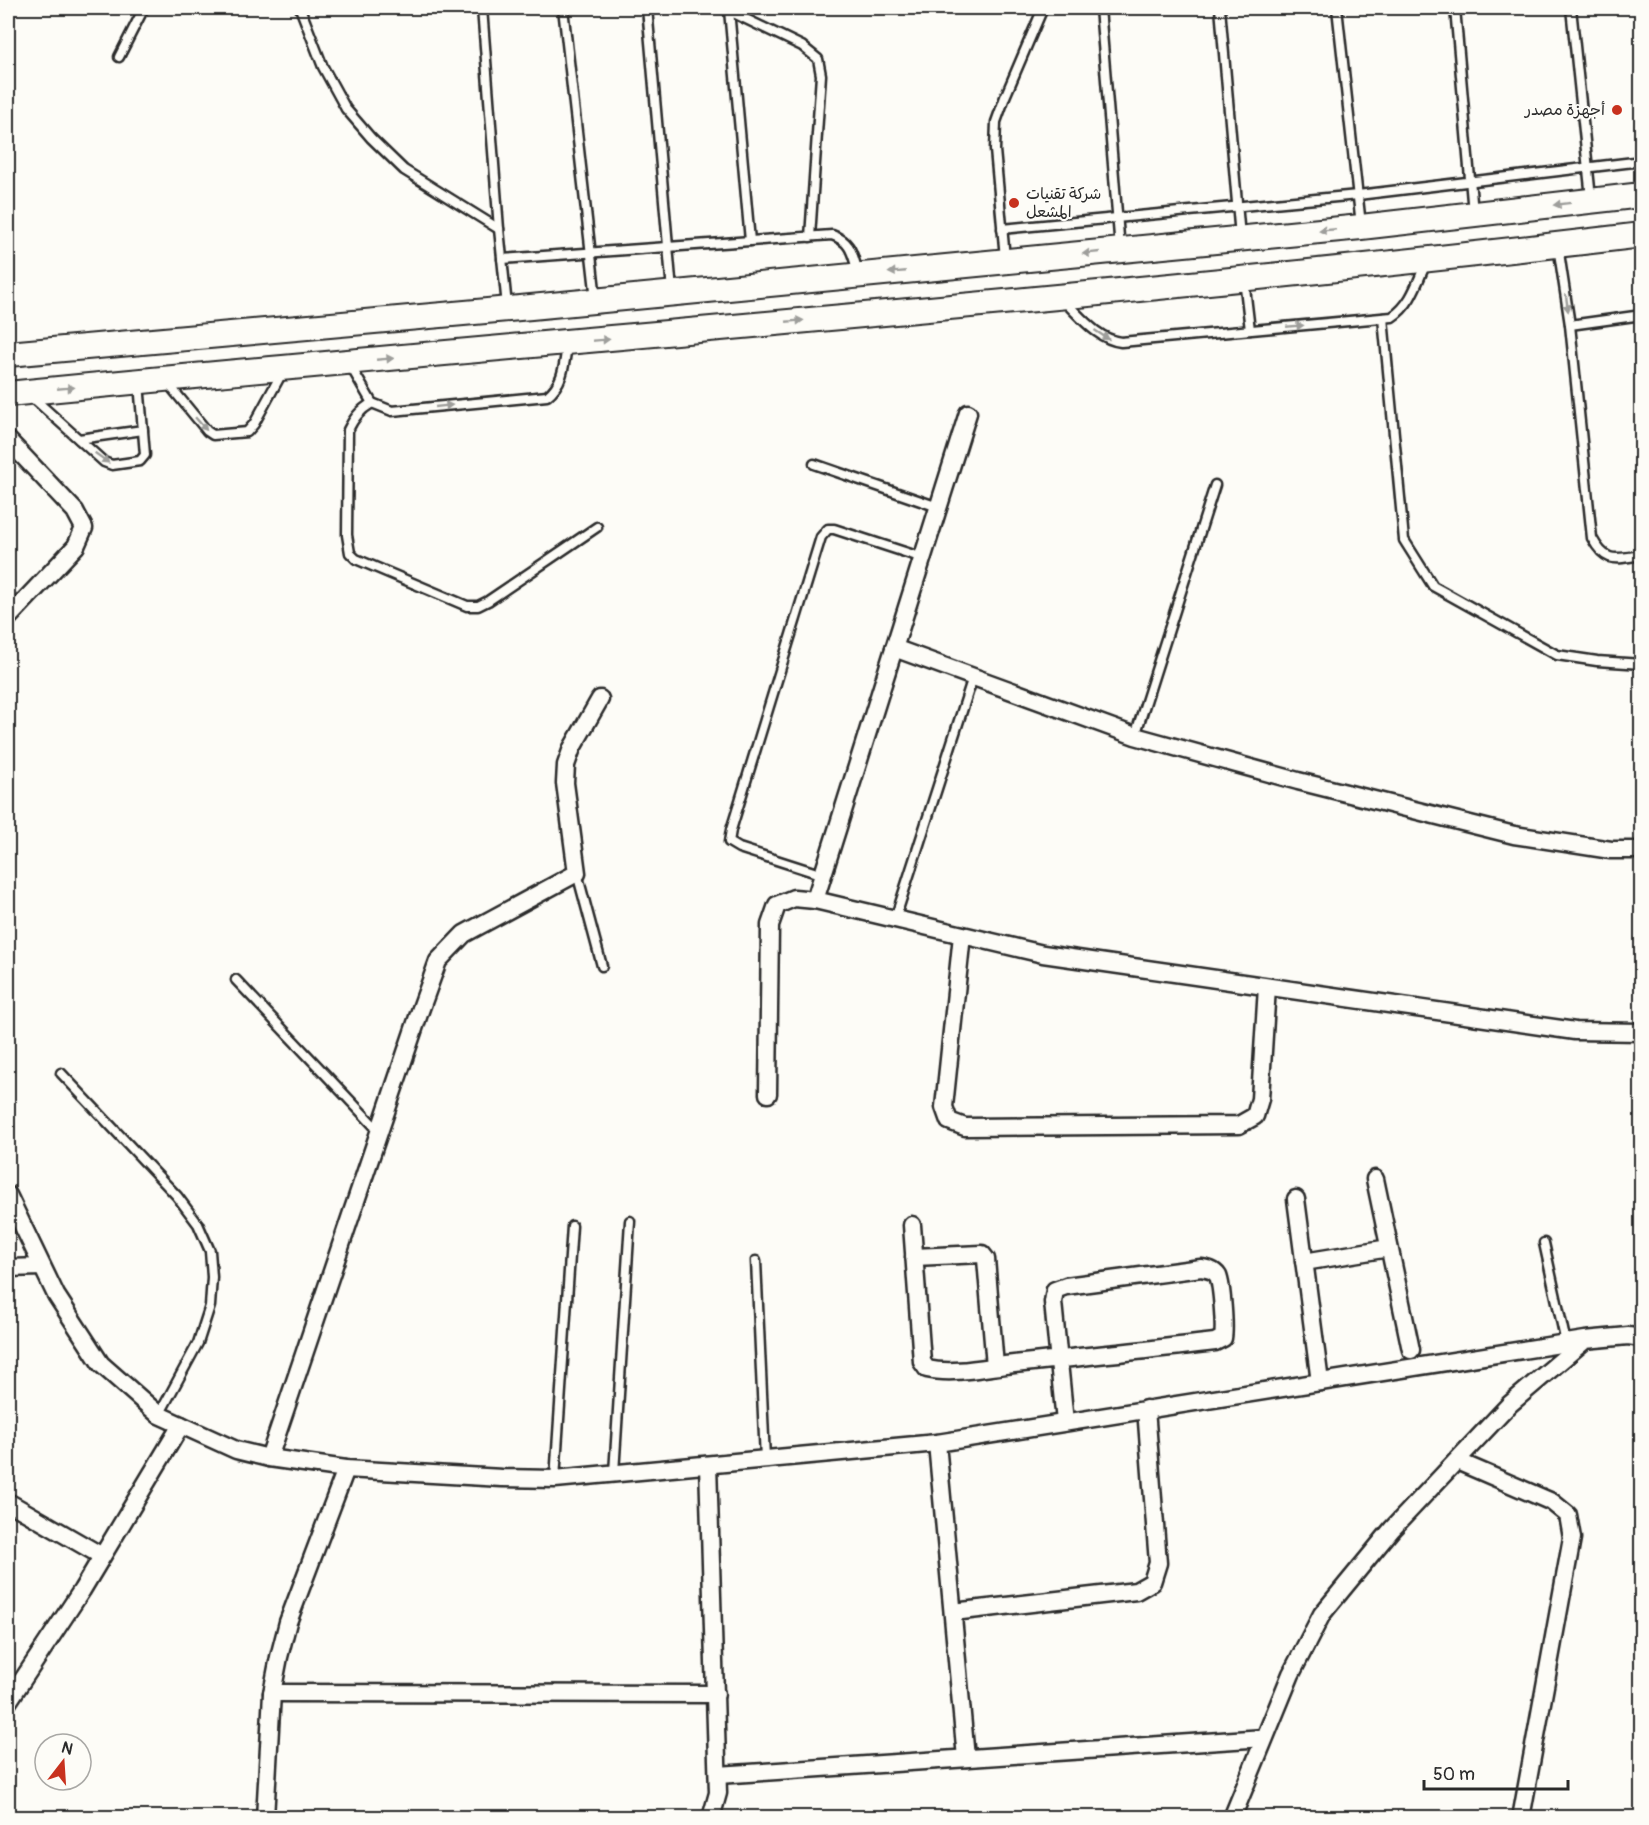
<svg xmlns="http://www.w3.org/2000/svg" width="1649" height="1825" viewBox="0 0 1649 1825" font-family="Pangolin,'Playpen Sans Arabic',sans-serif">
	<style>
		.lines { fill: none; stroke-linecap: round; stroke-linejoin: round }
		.lane-casing { stroke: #2b2b2b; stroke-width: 13 }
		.street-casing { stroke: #2b2b2b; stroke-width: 21 }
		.secondary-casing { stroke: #2b2b2b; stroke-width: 28 }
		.lane { stroke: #fdfcf7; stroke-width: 8 }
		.street { stroke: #fdfcf7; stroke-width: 16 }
		.secondary { stroke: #fdfcf7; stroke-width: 24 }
		.oneway { fill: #9e9e9b }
		.poi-dot { fill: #c8321e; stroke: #fdfcf7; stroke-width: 2 }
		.labels { text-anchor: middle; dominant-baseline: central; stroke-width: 4.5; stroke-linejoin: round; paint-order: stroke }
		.poi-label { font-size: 16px; fill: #2b2b2b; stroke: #fdfcf7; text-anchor: end }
	</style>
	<rect width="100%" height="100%" fill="#fdfcf7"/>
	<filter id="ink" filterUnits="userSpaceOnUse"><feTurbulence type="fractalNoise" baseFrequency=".0167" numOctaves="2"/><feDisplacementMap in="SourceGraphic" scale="12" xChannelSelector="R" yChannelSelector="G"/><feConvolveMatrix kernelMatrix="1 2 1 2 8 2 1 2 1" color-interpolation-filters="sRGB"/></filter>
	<g filter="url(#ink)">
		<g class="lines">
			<!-- lane casing -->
			<g class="lane-casing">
				<g id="lane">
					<path d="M300,8L323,67L346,109L371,138L404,170L499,229"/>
					<path d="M482,8L499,229L507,306"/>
					<path d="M563,8L596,299"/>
					<path d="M647,8L672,291"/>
					<path d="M723,8L802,46L818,59L821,75L810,237"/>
					<path d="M1100,8L1120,249"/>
					<path d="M1220,8L1240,237"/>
					<path d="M1337,8L1361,225"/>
					<path d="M1455,8L1473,213"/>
					<path d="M1571,8L1591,198"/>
					<path d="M729,10L750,241"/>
					<path d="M119,57L144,8"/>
					<path d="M1002,229L1358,195L1642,161"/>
					<path d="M1558,246L1570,325L1642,315"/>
					<path d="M1005,258L995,150L996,122L1005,97L1043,8"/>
					<path d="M502,259L832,235C852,242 852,254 858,272"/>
					<path d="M1244,279L1250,330"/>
					<path d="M1064,301C1081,317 1097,339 1121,342L1392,317C1411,305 1417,283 1426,263"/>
					<path d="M1383,318L1404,540L1433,586L1557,655L1597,661L1642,664"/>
					<path d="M1570,325L1592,538C1606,564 1615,559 1642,555"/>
					<path d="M350,365L372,403L392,411L547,396C564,382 564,365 567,345"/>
					<path d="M166,381L207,431L213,435L247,432L254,424L283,371"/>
					<path d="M31,396L104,462L112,465L140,461L145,455L139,383"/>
					<path d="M372,403C360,410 354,418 348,430L347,535L350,553L356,559L467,606H478L488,601L597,527"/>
					<path d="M79,439L143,430"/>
					<path d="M814,464L938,507"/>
					<path d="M1135,736L1215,485"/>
					<path d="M577,873L602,966"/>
					<path d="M823,875L739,848L729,842L731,830L821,537L828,529H834L923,558"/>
					<path d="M895,919L973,677"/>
					<path d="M236,980L379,1131"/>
					<path d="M61,1073L177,1196L198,1224L210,1251L212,1277L210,1306L198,1343L159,1415"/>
					<path d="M1544,1243L1566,1343"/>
					<path d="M756,1261L765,1459"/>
					<path d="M614,1473L630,1221"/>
					<path d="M555,1479L572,1226"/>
				</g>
			</g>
			<!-- street casing -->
			<g class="street-casing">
				<g id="street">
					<path d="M8,440L75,511L84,528L76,546L8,618"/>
					<path d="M894,648L1135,736L1298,781L1514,835L1611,850H1642"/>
					<path d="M815,900L968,413"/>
					<path d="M962,935L944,1107L949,1121L965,1127L1239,1125L1255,1116L1260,1099L1267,987"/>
					<path d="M768,1094L770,925L777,905L794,898L815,900L1043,954L1575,1031L1642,1032"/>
					<path d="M1375,1179L1411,1350"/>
					<path d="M8,1195L56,1295L101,1364L159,1415L236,1450L269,1458L346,1469L502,1478L555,1479L937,1443L1585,1340L1628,1336L1642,1338"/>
					<path d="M1296,1199L1320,1382"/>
					<path d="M912,1225L922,1362L927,1369C954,1375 986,1367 1014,1364C1081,1357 1148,1350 1215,1342L1223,1338C1225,1327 1222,1286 1218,1276C1214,1270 1208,1269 1201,1268L1066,1286L1055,1290L1053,1302L1065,1422"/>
					<path d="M914,1257L982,1254L986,1259L995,1366"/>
					<path d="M1304,1262L1389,1248"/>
					<path d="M8,1268L42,1267"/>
					<path d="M937,1443L966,1758"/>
					<path d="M269,1458L420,1011L438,961L464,934L577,873L565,783L566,765L572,748L600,699"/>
					<path d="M1457,1461L1552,1502L1568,1515L1572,1538L1521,1818"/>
					<path d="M708,1465L718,1793L711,1818"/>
					<path d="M8,1502L102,1556"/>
					<path d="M953,1612L1136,1591L1152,1582L1158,1563L1146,1409"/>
					<path d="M272,1693L716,1694"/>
					<path d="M8,1702L82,1590L181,1425"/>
					<path d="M718,1775L1264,1738"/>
					<path d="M265,1818L272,1693L279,1657L288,1622L346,1469"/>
					<path d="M1232,1818L1291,1674L1322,1614L1392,1529L1510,1404L1584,1341"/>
				</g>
			</g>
			<!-- secondary casing -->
			<g class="secondary-casing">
				<g id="secondary">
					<path d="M8,354L531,307L1361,227L1642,195"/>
					<path d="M8,394C552,340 1098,300 1642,235"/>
				</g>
			</g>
			<!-- lane -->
			<use href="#lane" class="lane"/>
			<!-- street -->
			<use href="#street" class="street"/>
			<!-- secondary -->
			<use href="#secondary" class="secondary"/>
		</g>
		<!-- one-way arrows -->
		<defs><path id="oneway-solid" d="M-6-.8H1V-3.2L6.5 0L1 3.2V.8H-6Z" transform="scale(1.5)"/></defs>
		<g class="oneway">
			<use href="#oneway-solid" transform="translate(1562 204) rotate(173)"/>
			<use href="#oneway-solid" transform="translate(1327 230) rotate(175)"/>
			<use href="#oneway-solid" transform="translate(1091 253) rotate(174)"/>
			<use href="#oneway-solid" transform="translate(897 272) rotate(175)"/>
			<use href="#oneway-solid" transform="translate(1567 303) rotate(82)"/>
			<use href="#oneway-solid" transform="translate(795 321) rotate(-5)"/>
			<use href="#oneway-solid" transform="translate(1295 326) rotate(-5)"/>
			<use href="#oneway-solid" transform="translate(1102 335) rotate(33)"/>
			<use href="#oneway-solid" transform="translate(601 340) rotate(-5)"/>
			<use href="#oneway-solid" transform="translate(385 359) rotate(-5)"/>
			<use href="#oneway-solid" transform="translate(66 388) rotate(-5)"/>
			<use href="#oneway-solid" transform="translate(444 406) rotate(-6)"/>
			<use href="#oneway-solid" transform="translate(201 424) rotate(49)"/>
			<use href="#oneway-solid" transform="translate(102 458) rotate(36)"/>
		</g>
	</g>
	<!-- markers -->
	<g class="poi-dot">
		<circle cx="1617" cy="110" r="6"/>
		<circle cx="1014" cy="203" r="6"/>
	</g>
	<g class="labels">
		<!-- poi labels -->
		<g class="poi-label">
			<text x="1605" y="110">أجهزة مصدر</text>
			<text x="1026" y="194" text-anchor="start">شركة تقنيات<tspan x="1026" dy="18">المشعل</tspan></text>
		</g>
	</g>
	<!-- margin -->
	<rect width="1649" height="1825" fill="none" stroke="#fdfcf7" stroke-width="30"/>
	<rect x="15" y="15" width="1619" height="1795" fill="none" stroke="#2b2b2b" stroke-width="2" filter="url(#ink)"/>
	<!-- north arrow -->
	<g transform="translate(63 1762) rotate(17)"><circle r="28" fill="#fdfcf7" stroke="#a9a8a5" stroke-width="1.5"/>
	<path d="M0-4.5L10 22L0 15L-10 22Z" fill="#c8321e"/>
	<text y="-9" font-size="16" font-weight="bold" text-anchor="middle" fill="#2b2b2b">N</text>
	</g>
	<!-- scale -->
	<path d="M1424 1780v9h144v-9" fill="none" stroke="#2b2b2b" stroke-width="3"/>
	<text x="1433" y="1780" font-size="18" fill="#2b2b2b" stroke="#fdfcf7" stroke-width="4.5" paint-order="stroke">50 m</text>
</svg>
